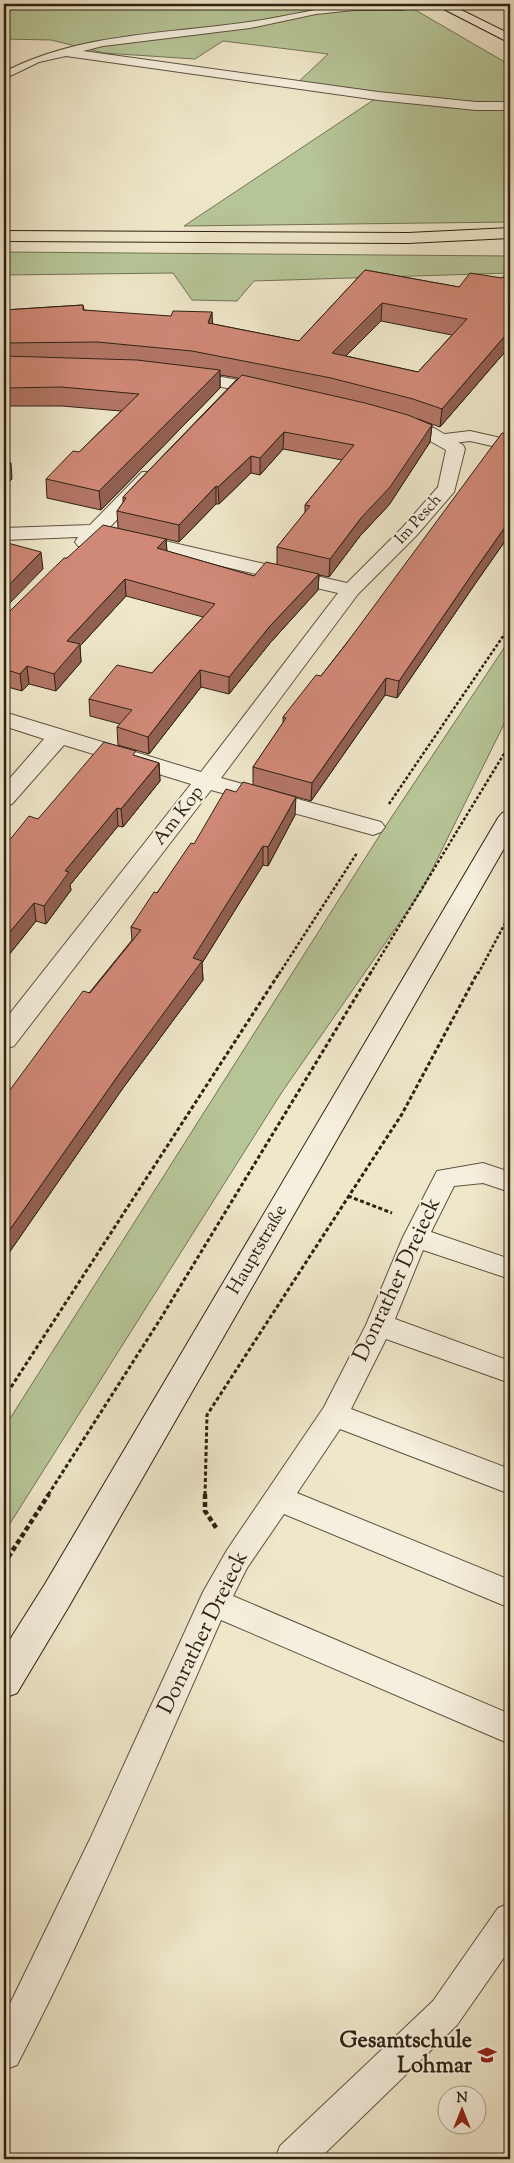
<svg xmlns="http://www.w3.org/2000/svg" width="514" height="2163" viewBox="0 0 514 2163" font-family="'Sorts Mill Goudy',serif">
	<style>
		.green { fill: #b7c698; stroke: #727356 }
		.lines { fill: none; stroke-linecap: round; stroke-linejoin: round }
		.lane-casing { stroke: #5e5241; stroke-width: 2 }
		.street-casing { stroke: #5e5241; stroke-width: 2 }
		.secondary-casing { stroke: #2e2013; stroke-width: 2 }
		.highway-casing { stroke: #2e2013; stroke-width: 2 }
		.path-far2 { stroke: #2e2013; stroke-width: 2.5; stroke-dasharray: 3 2; stroke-linecap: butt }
		.path-far1 { stroke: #2e2013; stroke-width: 3; stroke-dasharray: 4 2.5; stroke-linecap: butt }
		.path { stroke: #2e2013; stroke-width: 4.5; stroke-dasharray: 5 3; stroke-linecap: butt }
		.lane { fill: #f5efdd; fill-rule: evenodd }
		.street { fill: #f5efdd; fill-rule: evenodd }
		.secondary { fill: #f5efdd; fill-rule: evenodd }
		.highway { fill: #efe7ca; fill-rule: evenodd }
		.wall { fill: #b37666; stroke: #2e2013; fill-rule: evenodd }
		.shaded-wall { fill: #926053; stroke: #2e2013 }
		.building { fill: #d08977; stroke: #2e2013; fill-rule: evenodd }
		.labels { text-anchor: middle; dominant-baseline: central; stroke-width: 4; stroke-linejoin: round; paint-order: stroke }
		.far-street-label { font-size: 16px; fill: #2e2013; stroke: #f5efdd }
		.street-label { font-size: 19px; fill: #2e2013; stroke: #f5efdd }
		.near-street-label { font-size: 22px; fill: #2e2013; stroke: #f5efdd }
		.near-poi-label { font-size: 22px; font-weight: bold; fill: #2e2013; stroke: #f5efdd; text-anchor: end }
	</style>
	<rect width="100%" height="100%" fill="#efe7ca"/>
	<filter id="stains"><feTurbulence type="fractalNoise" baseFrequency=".004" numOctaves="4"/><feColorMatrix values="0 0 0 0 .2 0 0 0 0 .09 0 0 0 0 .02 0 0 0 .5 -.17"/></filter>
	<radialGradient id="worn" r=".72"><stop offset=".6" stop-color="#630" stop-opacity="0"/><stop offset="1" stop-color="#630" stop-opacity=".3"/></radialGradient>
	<!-- green -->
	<g class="green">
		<path d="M4,4H405L510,65V222L184,226L375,99L293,87L328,54L223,41L195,59L104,53L51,40L4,39Z"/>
		<path d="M4,252L510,256V273L254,281L237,301L192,300L173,273L4,275Z"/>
		<path d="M510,639V712L422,890L282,1092L4,1533V1428L383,830Z"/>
	</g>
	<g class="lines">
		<!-- lane casing -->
		<g class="lane-casing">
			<g id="lane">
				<path d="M354,4H424L423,6L402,10H354L316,14L250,28L103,46L83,51L378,92L476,102H510V110H476L378,100L66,56L39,62L4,79V72C79,33 166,34 249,22C284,17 318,8 354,4Z"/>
				<path d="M470,431L510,440V450L470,441L445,444L437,439L445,434Z"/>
				<path d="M483,1163L510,1172V1192L483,1183L454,1186L431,1232L510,1259V1279L423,1250L395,1319L510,1361V1383L386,1339L351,1409L510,1469V1494L340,1429L297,1493L510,1580V1608L284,1514L247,1568L233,1596L510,1714V1744L221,1620C155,1769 92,1920 17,2065L4,2070V2016L91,1837L203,1592L227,1550L324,1407L366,1325L403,1237L437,1171Z"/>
				<path d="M510,1903V1949L457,2025L319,2159H275L280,2146L433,2001L498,1908Z"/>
			</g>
		</g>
		<!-- street casing -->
		<g class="street-casing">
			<g id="street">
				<path d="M183,370L271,386L277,387L280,391L277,395L271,396L177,379L174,375L177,371Z"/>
				<path d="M395,416L434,428L463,445L465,449L454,492L416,536L358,594L221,778L381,822L385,827L381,832L373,835L211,790L14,1046L4,1049V1021L191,784L64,745L12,804L4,806V785L44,739L4,726V712L201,772L338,593L100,538C93,546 89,549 78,546L75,542L78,537L4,540V528L90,525L142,472H156L159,476L109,528L347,583L402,528L438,487L446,450L421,436L389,425L386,421L389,417Z"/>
			</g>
		</g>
		<!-- secondary casing -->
		<g class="secondary-casing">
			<g id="secondary">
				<path d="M434,4H449L510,34V43Z"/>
				<path d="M510,811V838L69,1606L17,1693L4,1698V1649L45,1584L498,818L502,813Z"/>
			</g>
		</g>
		<!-- highway casing -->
		<g class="highway-casing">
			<path id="highway" d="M510,228V238L408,243L4,241V231L408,233Z"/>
		</g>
		<!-- path-far2 -->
		<g class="path-far2">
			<path d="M389,804L510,626"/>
			<path d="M279,974L357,853"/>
			<path d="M370,974L510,744"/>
			<path d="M478,974L510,914"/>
		</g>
		<!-- path-far1 -->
		<g class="path-far1">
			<path d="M348,1196L392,1213"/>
			<path d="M4,1398L280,972"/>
			<path d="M48,1495L161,1318L371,972"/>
			<path d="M205,1495L207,1415L402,1114L478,972"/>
		</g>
		<!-- path -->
		<g class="path">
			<path d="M205,1494V1511L217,1529"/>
			<path d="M4,1564L49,1494"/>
		</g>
		<!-- lane -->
		<use href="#lane" class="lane"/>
		<!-- street -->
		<use href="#street" class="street"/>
		<!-- secondary -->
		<use href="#secondary" class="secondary"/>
		<!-- highway -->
		<use href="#highway" class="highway"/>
	</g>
	<!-- wall -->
	<g class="wall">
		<path d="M365,270L459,287L502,278L510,271V346L440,427L418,419L432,425L430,442L389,505L360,536L329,577L319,575L318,590L270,643L229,694L201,687L149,754L118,745L117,727L120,724L90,716L89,699L152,673L203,617L126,596L80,646L81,662L56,691L29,684L22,691L4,686V613L10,611L67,558L118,528L117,511L123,503V497L238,378L220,375V388L101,510L47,498L46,479L79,452L121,411L62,406H4V310L83,305L84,310L213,324L299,341ZM381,321L452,335L418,372L346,356ZM283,449L342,460L305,505V513L277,547V564L254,576L167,551L166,539L179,542L216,504H219L251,473L260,475Z"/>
		<path d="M510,424V534L475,584L397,698L385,695L311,801L253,785V767L283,723V717L321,676L509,434Z"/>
		<path d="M136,756L159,763L160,781L123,827L118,826L70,885L71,890L46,924L36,921L4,961V847L38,819Z"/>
		<path d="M295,815L268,866L263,865L202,963L203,980L123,1088L4,1260V1098L132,940L131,927L194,844Z"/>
	</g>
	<!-- shaded-wall -->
	<g class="shaded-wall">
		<path d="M382,303L381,321L331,371L332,353Z"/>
		<path d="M212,312L213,330L208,323Z"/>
		<path d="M510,330V346L440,427L442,409Z"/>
		<path d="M220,370V388L101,510L99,491Z"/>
		<path d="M432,425L430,442L389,505L360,536L329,577L330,559Z"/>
		<path d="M284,432L283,449L260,475V458Z"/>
		<path d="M251,456V473L219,504L218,487Z"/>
		<path d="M11,463L12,479L4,487V469Z"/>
		<path d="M216,486V504L179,542V525Z"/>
		<path d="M510,520V534L475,584L397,698L399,681L477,567Z"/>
		<path d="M166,539L167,556L157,548Z"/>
		<path d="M41,552L43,569L4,609V590Z"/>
		<path d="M319,574L318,590L270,643L229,694V677L270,626Z"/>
		<path d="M125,579L126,596L80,646L81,662L56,691L54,674L67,641Z"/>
		<path d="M27,666L29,684L22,691L20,674Z"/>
		<path d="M200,670L201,687L149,754L148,737Z"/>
		<path d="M386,678L385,695L311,801L312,783Z"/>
		<path d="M159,763L160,781L123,827L121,809Z"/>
		<path d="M296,797L295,815L268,866V847Z"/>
		<path d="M117,808L118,826L70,885L71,890L46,924L44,906L65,871Z"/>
		<path d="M263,846V865L202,963L203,980L123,1088L4,1260V1238L122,1070Z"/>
		<path d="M34,903L36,921L4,961V939Z"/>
	</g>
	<!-- building -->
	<g class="building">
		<path d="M365,270L459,287L470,273L502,278L509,270L510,271V330L442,409L413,399L331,378L192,351L97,342L4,343V310L83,305V310L171,316L173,311L212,312L208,323L299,341ZM382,303L467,319L418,372L332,353Z"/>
		<path d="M4,356L137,360L220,370L99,491L46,479L73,451L79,452L139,394L61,387L4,388Z"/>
		<path d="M242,375L365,403L408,415L432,425L390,487L361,518L330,559L277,547L310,506L305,505L354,445L284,432L260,458L251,456L218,487L216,486L179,525L117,511L126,498L123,497Z"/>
		<path d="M502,433L510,434V520L477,567L399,681L386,678L312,783L253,767L286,718L283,717L316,675L321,676L346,644Z"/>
		<path d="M4,462L11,463L4,469Z"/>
		<path d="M103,525L166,539L157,548L254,576L266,562L319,574L270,626L229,677L200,670L148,737L117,727L132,710L89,699L117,665L152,673L215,604L125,579L67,641L80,644L54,674L27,666L20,674L4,669V613L10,611L64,558H67Z"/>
		<path d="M4,542L41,552L4,590Z"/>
		<path d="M104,742L136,751L133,755L159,763L121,809L117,808L65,871L69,872L44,906L34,903L4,939V847L29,816L38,819Z"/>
		<path d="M243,782L296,797L268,847L263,846L193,958L202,961L122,1070L4,1238V1098L83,991L90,993L141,930L131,927L154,892L157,893L191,843L194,844L226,789L236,792Z"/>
	</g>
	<!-- icons -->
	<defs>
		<g id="school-bare" transform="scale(1.5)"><path d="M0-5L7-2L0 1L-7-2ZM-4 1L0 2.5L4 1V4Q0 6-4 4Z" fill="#8f2418" stroke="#f5efdd" stroke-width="2.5" paint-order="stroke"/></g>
	</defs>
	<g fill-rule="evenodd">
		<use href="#school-bare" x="487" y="2055"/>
	</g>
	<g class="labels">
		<!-- far-street labels -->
		<g class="far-street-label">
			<text transform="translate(419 520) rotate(-48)">Im Pesch</text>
		</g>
		<!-- street labels -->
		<g class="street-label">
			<text transform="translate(179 816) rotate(-52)">Am Kop</text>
			<text transform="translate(258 1250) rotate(-60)">Hauptstraße</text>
		</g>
		<!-- near-street labels -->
		<g class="near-street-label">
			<text transform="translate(398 1280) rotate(-65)">Donrather Dreieck</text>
			<text transform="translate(204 1633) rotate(-64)">Donrather Dreieck</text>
		</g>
		<!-- near-poi labels -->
		<g class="near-poi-label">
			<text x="472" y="2042">Gesamtschule<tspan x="472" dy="25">Lohmar</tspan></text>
		</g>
	</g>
	<!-- margin -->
	<rect width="514" height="2163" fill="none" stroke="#efe7ca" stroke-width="20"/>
	<rect x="5" y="5" width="504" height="2153" fill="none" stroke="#2e2013" stroke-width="2.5"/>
	<rect x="10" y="10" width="494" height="2143" fill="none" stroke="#2e2013"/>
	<!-- north arrow -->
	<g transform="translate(462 2110)"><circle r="24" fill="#f5efdd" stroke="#a59c8c"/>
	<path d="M0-4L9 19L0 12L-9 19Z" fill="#8f2418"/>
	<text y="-8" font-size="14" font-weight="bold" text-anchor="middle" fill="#2e2013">N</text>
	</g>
	<rect width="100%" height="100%" filter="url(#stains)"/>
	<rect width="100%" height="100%" fill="url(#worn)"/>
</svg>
